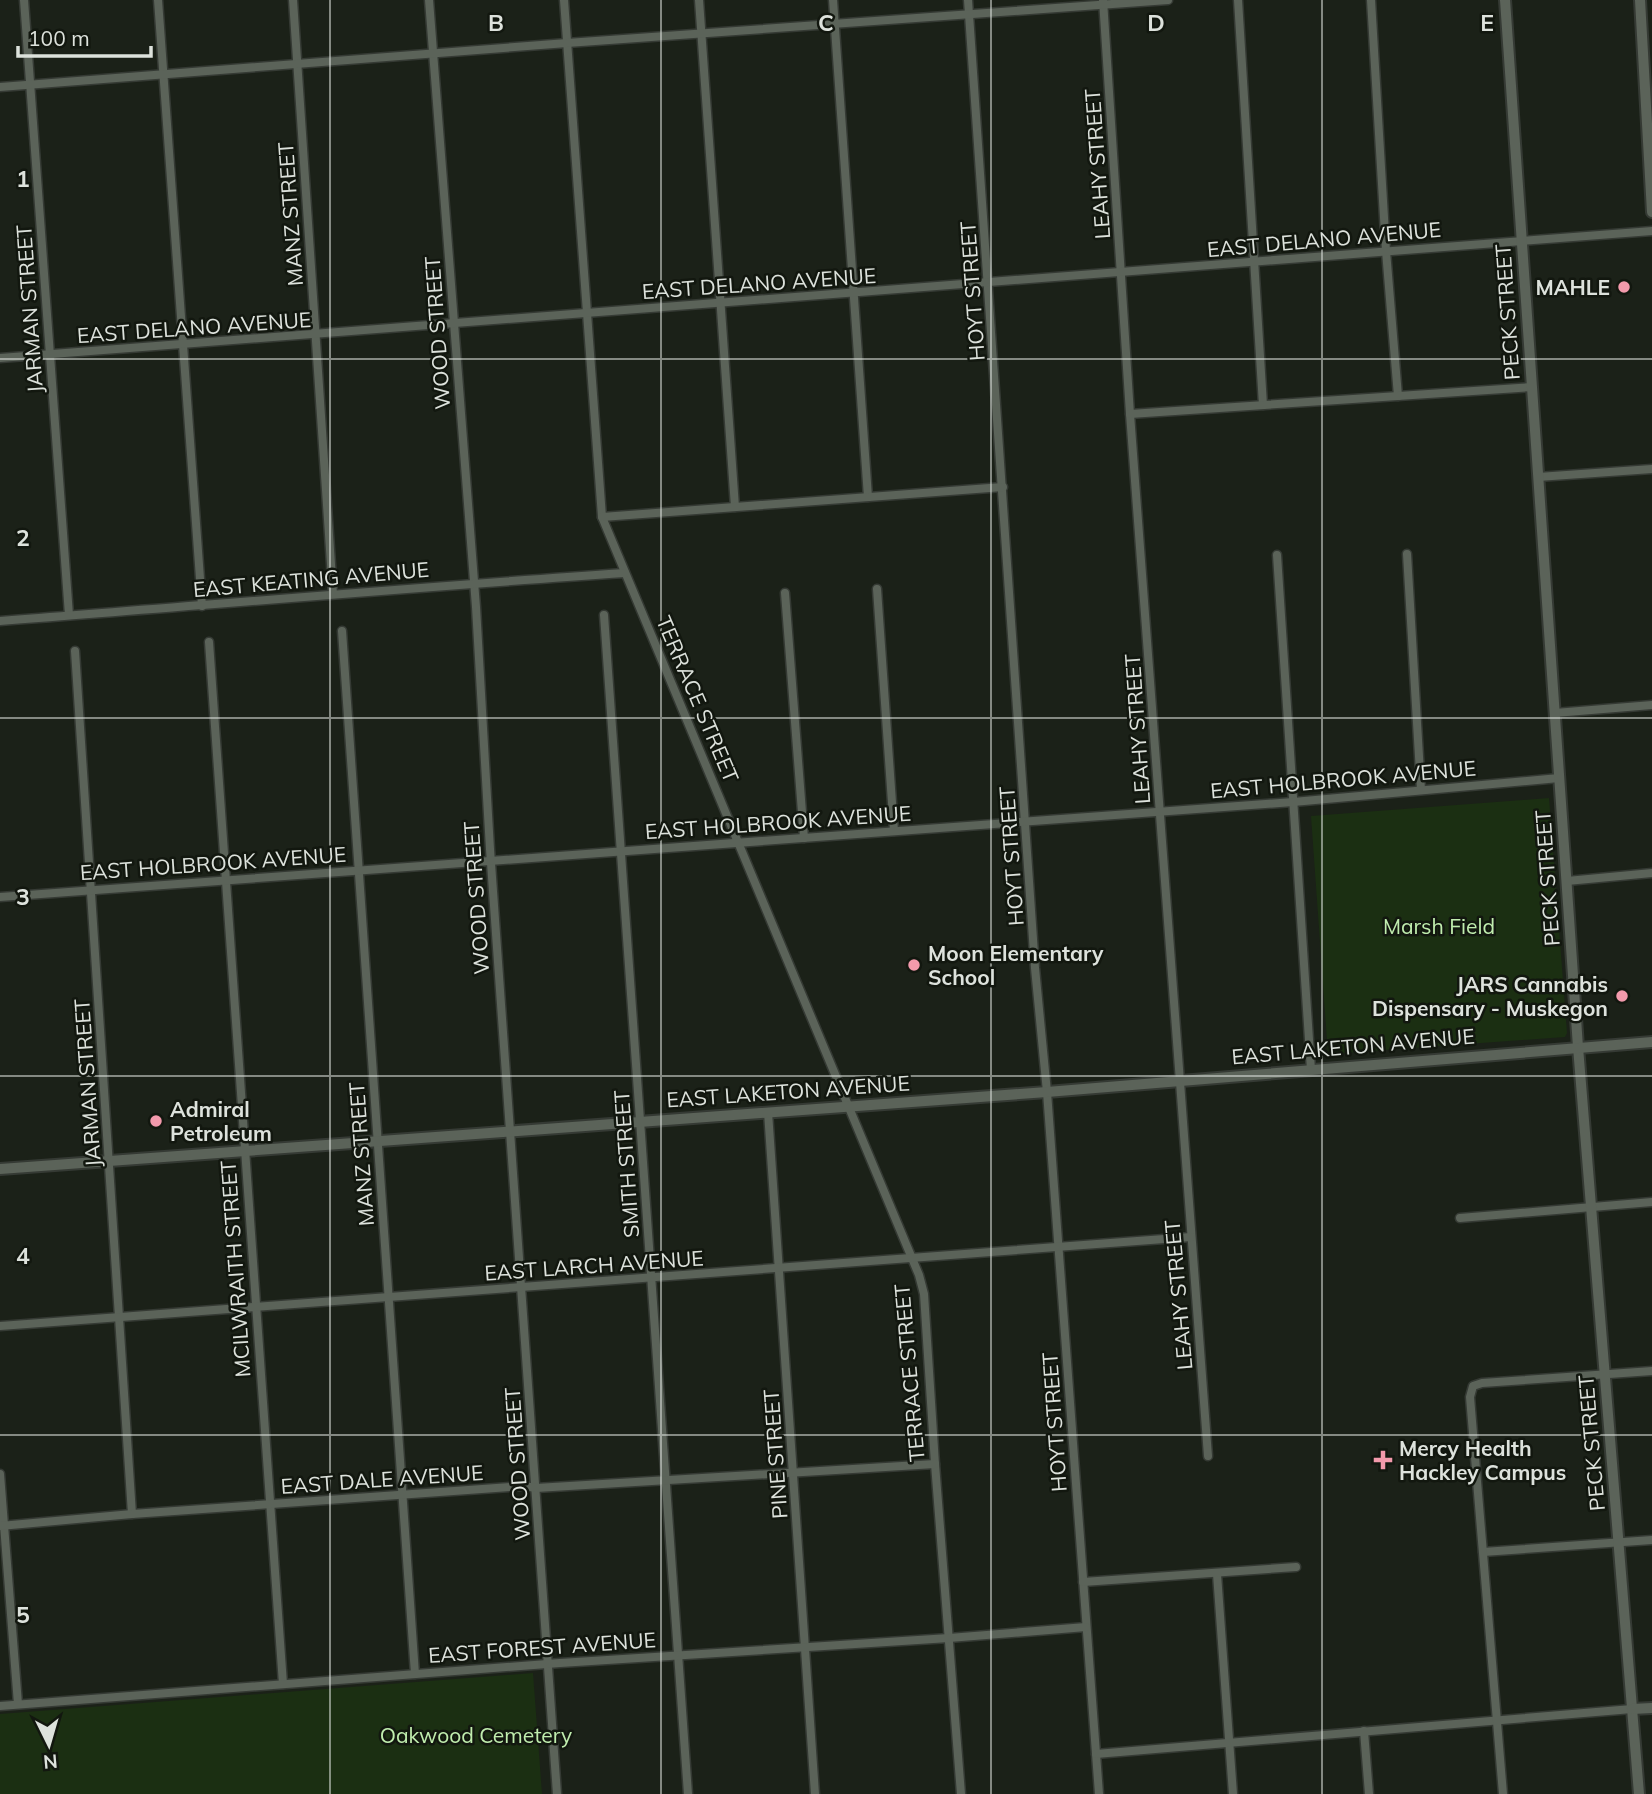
<svg xmlns="http://www.w3.org/2000/svg" width="1652" height="1794" viewBox="0 0 1652 1794" font-family="Mulish,sans-serif">
	<style>
		.green { fill: #1b2f12 }
		.lines { fill: none; stroke-linecap: round; stroke-linejoin: round }
		.street-casing { stroke: #353a34; stroke-width: 11 }
		.secondary-casing { stroke: #353a34; stroke-width: 14 }
		.street { stroke: #5b6359; stroke-width: 8 }
		.secondary { stroke: #5b6359; stroke-width: 10 }
		.grid { fill: none; stroke: #dde2dc; stroke-width: 2; stroke-opacity: 0.55 }
		.poi-dot { fill: #f39aac; stroke: #12170f; stroke-width: 2.5 }
		.labels { text-anchor: middle; dominant-baseline: central; stroke-width: 5; stroke-linejoin: round; paint-order: stroke }
		.street-label { font-size: 21px; fill: #dde2dc; stroke: #12170f }
		.poi-label { font-size: 21px; font-weight: bold; fill: #dde2dc; stroke: #12170f; text-anchor: start }
		.park-label { font-size: 21px; fill: #c0edae; stroke: #12170f }
		.grid-label { font-size: 23px; text-anchor: middle; font-weight: bold; fill: #dde2dc; stroke: #12170f; stroke-width: 5; stroke-linejoin: round; paint-order: stroke }
	</style>
	<rect width="100%" height="100%" fill="#1b2118"/>
	<!-- green -->
	<g class="green">
		<path d="M1549,798L1567,1033L1565,1037L1328,1054L1311,816Z"/>
		<path d="M533,1673L542,1794H0V1714Z"/>
	</g>
	<g class="lines">
		<!-- street casing -->
		<g class="street-casing">
			<g id="street">
				<path d="M24,0L69,615"/>
				<path d="M158,0L202,606"/>
				<path d="M293,0L333,594"/>
				<path d="M429,0L476,607L490,849L557,1794"/>
				<path d="M564,0L602,517L919,1275L924,1294L935,1464L961,1794"/>
				<path d="M699,0L735,507"/>
				<path d="M833,0L868,497"/>
				<path d="M968,0L1035,968L1047,1092L1099,1794"/>
				<path d="M1103,0L1130,414L1208,1456"/>
				<path d="M1238,0L1263,405"/>
				<path d="M1371,0L1386,251L1398,396"/>
				<path d="M0,87L567,43L1168,0"/>
				<path d="M0,358L1652,231"/>
				<path d="M1130,414L1532,387"/>
				<path d="M1538,477L1652,469"/>
				<path d="M602,517L1003,487"/>
				<path d="M1407,554L1421,790"/>
				<path d="M1277,555L1311,1070"/>
				<path d="M877,589L894,831"/>
				<path d="M785,593L804,838"/>
				<path d="M604,615L688,1794"/>
				<path d="M0,621C208,605 416,587 625,573"/>
				<path d="M342,631L415,1674"/>
				<path d="M209,642L283,1684"/>
				<path d="M75,651L132,1514"/>
				<path d="M1555,713L1652,705"/>
				<path d="M1567,881L1652,873"/>
				<path d="M0,897L1293,802L1559,778"/>
				<path d="M768,1112L815,1794"/>
				<path d="M1460,1218L1652,1202"/>
				<path d="M0,1326L1191,1237"/>
				<path d="M0,1474L18,1704"/>
				<path d="M0,1526L132,1514L524,1486L536,1488L935,1464"/>
				<path d="M1483,1552L1652,1540"/>
				<path d="M1217,1574L1233,1794"/>
				<path d="M1083,1582L1296,1567"/>
				<path d="M0,1706L560,1663L949,1638L1086,1627"/>
				<path d="M1364,1731L1369,1794"/>
				<path d="M1096,1754L1632,1709"/>
				<path d="M1503,1794L1470,1397L1473,1386L1482,1383L1652,1371"/>
			</g>
		</g>
		<!-- secondary casing -->
		<g class="secondary-casing">
			<g id="secondary">
				<path d="M1505,0L1578,1047L1639,1794"/>
				<path d="M1640,0L1652,212"/>
				<path d="M0,1169L1047,1092L1652,1042"/>
				<path d="M1632,1709L1652,1708"/>
			</g>
		</g>
		<!-- street -->
		<use href="#street" class="street"/>
		<!-- secondary -->
		<use href="#secondary" class="secondary"/>
	</g>
	<!-- grid -->
	<path class="grid" d="M330,0V1794M661,0V1794M991,0V1794M1322,0V1794M0,359H1652M0,718H1652M0,1076H1652M0,1435H1652"/>
	<!-- markers -->
	<g class="poi-dot">
		<circle cx="1624" cy="287" r="7"/>
		<circle cx="914" cy="965" r="7"/>
		<circle cx="1622" cy="996" r="7"/>
		<circle cx="156" cy="1121" r="7"/>
		<path d="M1379.5 1449.5h7v7h7v7h-7v7h-7v-7h-7v-7h7z"/>
	</g>
	<g class="labels">
		<!-- street labels -->
		<g class="street-label">
			<text transform="translate(1097 164) rotate(-94)">LEAHY STREET</text>
			<text transform="translate(290 214) rotate(-94)">MANZ STREET</text>
			<text transform="translate(1324 239) rotate(-5)">EAST DELANO AVENUE</text>
			<text transform="translate(759 283) rotate(-4)">EAST DELANO AVENUE</text>
			<text transform="translate(972 291) rotate(-94)">HOYT STREET</text>
			<text transform="translate(29 309) rotate(-94)">JARMAN STREET</text>
			<text transform="translate(1507 312) rotate(-94)">PECK STREET</text>
			<text transform="translate(194 327) rotate(-4)">EAST DELANO AVENUE</text>
			<text transform="translate(437 333) rotate(-94)">WOOD STREET</text>
			<text transform="translate(311 579) rotate(-5)">EAST KEATING AVENUE</text>
			<text transform="translate(698 699) rotate(67)">TERRACE STREET</text>
			<text transform="translate(1137 729) rotate(-94)">LEAHY STREET</text>
			<text transform="translate(1343 779) rotate(-5)">EAST HOLBROOK AVENUE</text>
			<text transform="translate(778 822) rotate(-4)">EAST HOLBROOK AVENUE</text>
			<text transform="translate(1011 856) rotate(-94)">HOYT STREET</text>
			<text transform="translate(213 863) rotate(-4)">EAST HOLBROOK AVENUE</text>
			<text transform="translate(1547 878) rotate(-94)">PECK STREET</text>
			<text transform="translate(476 898) rotate(-94)">WOOD STREET</text>
			<text transform="translate(1353 1046) rotate(-5)">EAST LAKETON AVENUE</text>
			<text transform="translate(87 1083) rotate(-94)">JARMAN STREET</text>
			<text transform="translate(788 1091) rotate(-4)">EAST LAKETON AVENUE</text>
			<text transform="translate(361 1154) rotate(-94)">MANZ STREET</text>
			<text transform="translate(626 1164) rotate(-94)">SMITH STREET</text>
			<text transform="translate(594 1265) rotate(-4)">EAST LARCH AVENUE</text>
			<text transform="translate(235 1269) rotate(-94)">MCILWRAITH STREET</text>
			<text transform="translate(1178 1295) rotate(-95)">LEAHY STREET</text>
			<text transform="translate(909 1373) rotate(-95)">TERRACE STREET</text>
			<text transform="translate(1054 1422) rotate(-94)">HOYT STREET</text>
			<text transform="translate(1591 1443) rotate(-95)">PECK STREET</text>
			<text transform="translate(775 1454) rotate(-94)">PINE STREET</text>
			<text transform="translate(517 1464) rotate(-94)">WOOD STREET</text>
			<text transform="translate(382 1479) rotate(-4)">EAST DALE AVENUE</text>
			<text transform="translate(542 1647) rotate(-4)">EAST FOREST AVENUE</text>
		</g>
		<!-- poi labels -->
		<g class="poi-label">
			<text x="1610" y="287" text-anchor="end">MAHLE</text>
			<text x="928" y="953">Moon Elementary<tspan x="928" dy="24">School</tspan></text>
			<text x="1608" y="984" text-anchor="end">JARS Cannabis<tspan x="1608" dy="24">Dispensary - Muskegon</tspan></text>
			<text x="170" y="1109">Admiral<tspan x="170" dy="24">Petroleum</tspan></text>
			<text x="1399" y="1448">Mercy Health<tspan x="1399" dy="24">Hackley Campus</tspan></text>
		</g>
		<!-- park labels -->
		<g class="park-label">
			<text x="1439" y="926">Marsh Field</text>
			<text x="476" y="1735">Oakwood Cemetery</text>
		</g>
	</g>
	<g class="grid-label">
		<text x="496" y="31">B</text>
		<text x="826" y="31">C</text>
		<text x="1156" y="31">D</text>
		<text x="1487" y="31">E</text>
		<text x="23" y="187">1</text>
		<text x="23" y="546">2</text>
		<text x="23" y="905">3</text>
		<text x="23" y="1264">4</text>
		<text x="23" y="1623">5</text>
	</g>
	<!-- north arrow -->
	<g transform="translate(49 1745) rotate(175)" stroke="#12170f" stroke-width="5" paint-order="stroke">
	<path d="M0-5L12 26L0 18L-12 26Z" fill="#dde2dc"/>
	<text y="-10" font-size="19" font-weight="bold" text-anchor="middle" fill="#dde2dc">N</text>
	</g>
	<!-- scale -->
	<path d="M18 46v10h133v-10" fill="none" stroke="#dde2dc" stroke-width="3.5"/>
	<text x="28" y="46" font-size="21" fill="#dde2dc" stroke="#12170f" stroke-width="5" paint-order="stroke">100 m</text>
</svg>
